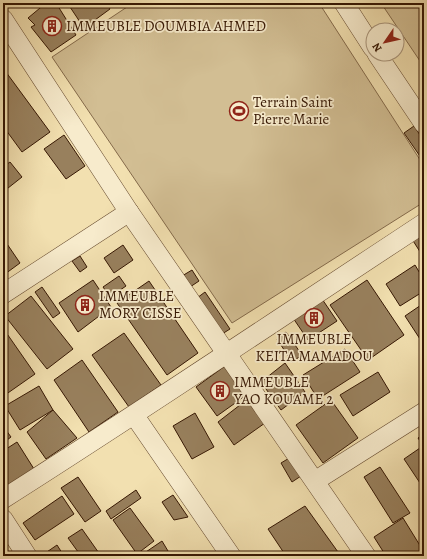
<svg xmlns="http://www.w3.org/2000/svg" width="427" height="559" viewBox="0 0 427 559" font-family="Alegreya,serif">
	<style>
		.green { fill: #d2be93; stroke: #846a4b }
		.building { fill: #98805d; stroke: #361703 }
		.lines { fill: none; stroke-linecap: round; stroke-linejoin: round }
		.minor-casing { stroke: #65492e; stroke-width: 20 }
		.minor { stroke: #f7ebcc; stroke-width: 19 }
		.labels { text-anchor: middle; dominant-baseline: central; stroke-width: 3.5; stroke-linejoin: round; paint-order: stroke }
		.poi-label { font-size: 15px; fill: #361703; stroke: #f7ebcc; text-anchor: start }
	</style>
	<rect width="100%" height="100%" fill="#f2e0b0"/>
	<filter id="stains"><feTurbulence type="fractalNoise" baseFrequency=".005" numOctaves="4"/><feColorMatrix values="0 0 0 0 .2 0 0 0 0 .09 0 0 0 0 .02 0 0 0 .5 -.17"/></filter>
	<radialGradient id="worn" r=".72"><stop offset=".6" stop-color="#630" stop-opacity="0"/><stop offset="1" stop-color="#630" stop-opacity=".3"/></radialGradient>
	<!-- green -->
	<g class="green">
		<path d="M133,3H319L424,166V202L232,323L52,57Z"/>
		<path d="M381,3H424V67Z"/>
	</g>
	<!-- building -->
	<g class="building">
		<path d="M46,3H56L76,35L51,52L31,27L35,25L28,18Z"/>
		<path d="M69,3H106L110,9L84,28L68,4Z"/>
		<path d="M3,68L50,132L22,152L3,126Z"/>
		<path d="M414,126L424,141V162L404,133Z"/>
		<path d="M64,135L85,166L66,179L44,149Z"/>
		<path d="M10,162L22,177L3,192V167Z"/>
		<path d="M424,228V258L410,236Z"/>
		<path d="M3,238L20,263L5,274L3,271Z"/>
		<path d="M123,245L133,260L114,273L104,258Z"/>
		<path d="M80,256L87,267L80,272L72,261Z"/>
		<path d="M415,265L424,280V291L400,306L386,284Z"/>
		<path d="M192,270L199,281L190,287L182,276Z"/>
		<path d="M119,276L126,286L110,297L103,287Z"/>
		<path d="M93,280L111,307L78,332L59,303Z"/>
		<path d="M367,280L404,335L368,360L330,305Z"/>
		<path d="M149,281L198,353L167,375L117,303Z"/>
		<path d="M42,287L60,313L53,318L35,292Z"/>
		<path d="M205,292L230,329L222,334L197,298Z"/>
		<path d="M31,296L73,349L47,369L5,316Z"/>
		<path d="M320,296L337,321L308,340L291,315Z"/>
		<path d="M424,303V336L420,339L405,316Z"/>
		<path d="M3,328L35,374L5,395L3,392Z"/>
		<path d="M286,332L302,355L292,362L277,339Z"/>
		<path d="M124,333L161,385L129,407L92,355Z"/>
		<path d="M345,349L360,372L318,399L303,375Z"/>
		<path d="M82,360L118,412L89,432L54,380Z"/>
		<path d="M285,363L305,392L281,410L261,382Z"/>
		<path d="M225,366L245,396L217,416L196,387Z"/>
		<path d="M378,372L390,392L353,416L340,395Z"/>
		<path d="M39,386L53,410L20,430L5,406Z"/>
		<path d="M249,398L265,423L234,445L218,422Z"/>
		<path d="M331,400L358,438L323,463L296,425Z"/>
		<path d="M53,410L77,438L46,459L27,432Z"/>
		<path d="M195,413L214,447L192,459L173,426Z"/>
		<path d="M3,426L11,437L3,443Z"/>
		<path d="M424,434V447L418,438Z"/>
		<path d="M17,442L34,469L3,489V451Z"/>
		<path d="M420,448L424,454V489L404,459Z"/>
		<path d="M291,457L301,476L292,482L281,463Z"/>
		<path d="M380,467L410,513L393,523L364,477Z"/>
		<path d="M78,477L101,511L85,522L61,488Z"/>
		<path d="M136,490L141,498L111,519L106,511Z"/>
		<path d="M173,495L188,517L174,520L162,502Z"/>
		<path d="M62,496L74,514L35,540L23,523Z"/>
		<path d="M305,506L338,552L332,556H286L268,529Z"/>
		<path d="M130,508L154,541L137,554L113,520Z"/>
		<path d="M403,518L424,552V556H386L374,537Z"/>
		<path d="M82,529L101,556H81L68,538Z"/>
		<path d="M162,541L171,556H140Z"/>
		<path d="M57,545L64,556H41Z"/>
	</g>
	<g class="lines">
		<!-- minor casing -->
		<g class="minor-casing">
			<g id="minor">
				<path d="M344,3L373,48"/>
				<path d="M3,19L129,212L366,556"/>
				<path d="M377,54L424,124"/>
				<path d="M3,294L129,212"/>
				<path d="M134,415L231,556"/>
				<path d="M315,481L424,412"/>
				<path d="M3,499C145,409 284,315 424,223"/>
				<path d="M3,519L27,556"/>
			</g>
		</g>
		<!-- minor -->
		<use href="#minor" class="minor"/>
	</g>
	<!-- icons -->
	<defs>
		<g id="building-ring" transform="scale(1)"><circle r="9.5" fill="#f7ebcc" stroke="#8f2418" stroke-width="1.5"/><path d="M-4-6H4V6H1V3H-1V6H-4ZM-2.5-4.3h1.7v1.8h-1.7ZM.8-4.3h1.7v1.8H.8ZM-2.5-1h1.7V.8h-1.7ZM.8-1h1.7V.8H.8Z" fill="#8f2418"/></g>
		<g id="stadium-ring" transform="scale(1)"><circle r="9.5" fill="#f7ebcc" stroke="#8f2418" stroke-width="1.5"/><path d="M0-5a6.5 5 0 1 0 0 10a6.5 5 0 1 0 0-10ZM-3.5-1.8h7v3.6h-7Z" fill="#8f2418"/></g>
	</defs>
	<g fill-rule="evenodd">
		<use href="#building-ring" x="52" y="26"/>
		<use href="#stadium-ring" x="239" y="111"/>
		<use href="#building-ring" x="85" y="305"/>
		<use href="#building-ring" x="314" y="318"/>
		<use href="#building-ring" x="220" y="391"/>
	</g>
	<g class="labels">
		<!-- poi labels -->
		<g class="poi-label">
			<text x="66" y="26">IMMEUBLE DOUMBIA AHMED</text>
			<text x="253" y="102">Terrain Saint<tspan x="253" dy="17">Pierre Marie</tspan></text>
			<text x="99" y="296">IMMEUBLE<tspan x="99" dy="17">MORY CISSE</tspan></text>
			<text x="314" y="339" text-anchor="middle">IMMEUBLE<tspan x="314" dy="17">KEITA MAMADOU</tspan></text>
			<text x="234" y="382">IMMEUBLE<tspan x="234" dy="17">YAO KOUAME 2</tspan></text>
		</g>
	</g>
	<!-- margin -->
	<rect width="427" height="559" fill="none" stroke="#f2e0b0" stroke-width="16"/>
	<rect x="4" y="4" width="419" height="551" fill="none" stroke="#361703" stroke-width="2"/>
	<rect x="8" y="8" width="411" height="543" fill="none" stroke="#361703"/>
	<!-- north arrow -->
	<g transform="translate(385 42) rotate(236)"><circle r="19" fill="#f7ebcc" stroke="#aa967c"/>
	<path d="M0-3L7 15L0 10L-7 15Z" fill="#8f2418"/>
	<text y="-6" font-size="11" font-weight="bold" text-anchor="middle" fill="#361703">N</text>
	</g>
	<rect width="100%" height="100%" filter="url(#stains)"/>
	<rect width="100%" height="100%" fill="url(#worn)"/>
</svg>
